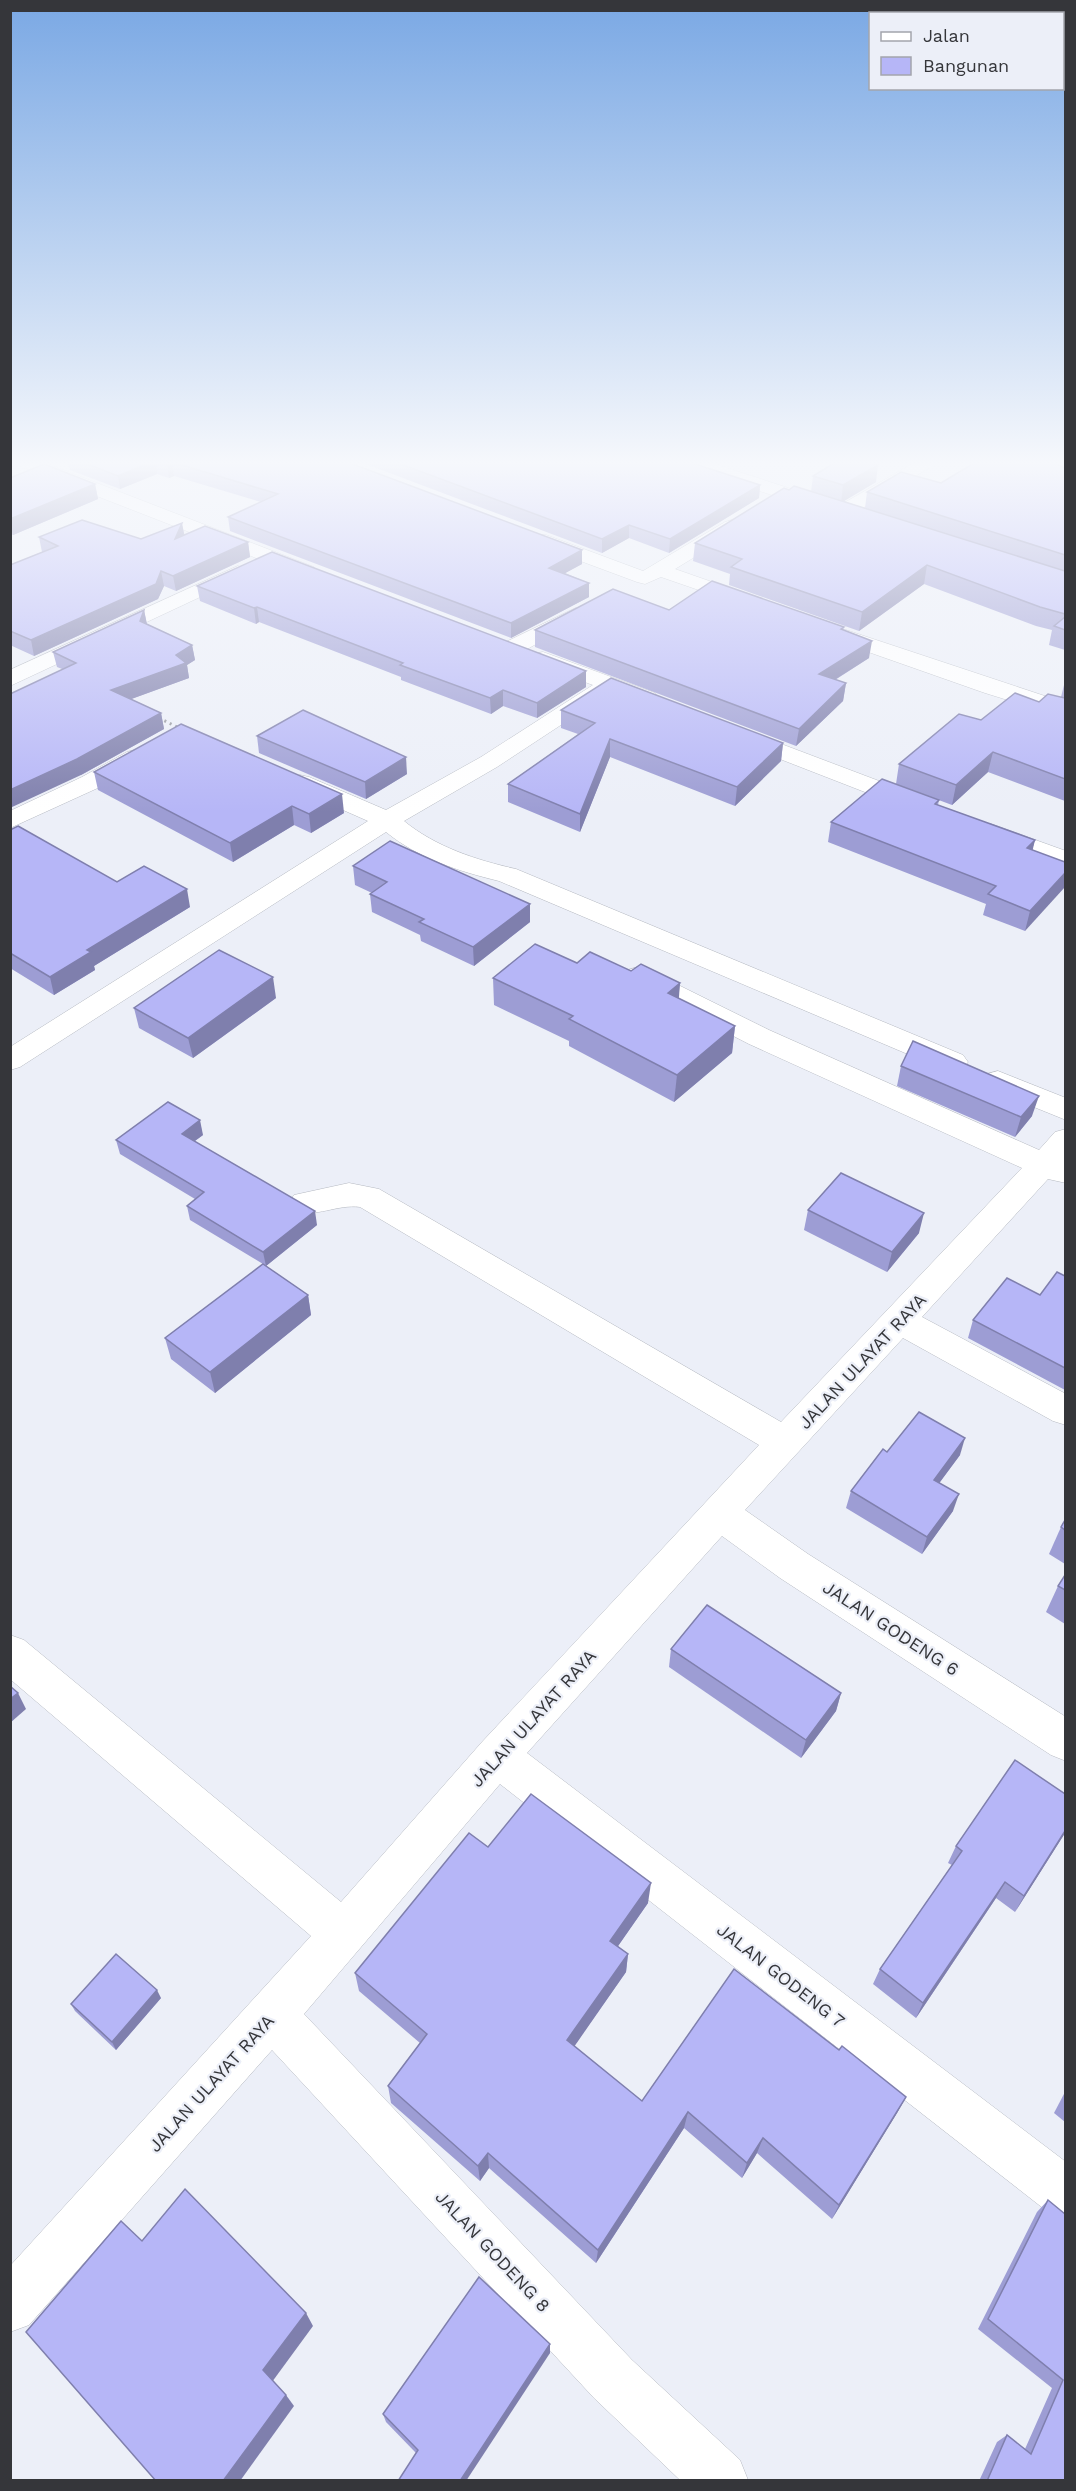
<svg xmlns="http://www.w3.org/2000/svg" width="1076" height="2491" viewBox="0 0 1076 2491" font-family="'Work Sans',sans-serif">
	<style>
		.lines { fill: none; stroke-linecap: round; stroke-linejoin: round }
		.minor-casing { stroke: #b6bac2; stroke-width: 1 }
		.path { stroke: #97999f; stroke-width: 3; stroke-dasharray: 2 4; stroke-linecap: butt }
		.minor { fill: #fff; fill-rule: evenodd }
		.wall { fill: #9d9dd4 }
		.shaded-wall { fill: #7f7fad }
		.building { fill: #b6b6f7; stroke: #7f7fad; stroke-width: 1.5 }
		.labels { text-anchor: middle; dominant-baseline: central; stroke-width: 4.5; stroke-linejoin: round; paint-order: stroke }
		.near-street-label { font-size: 18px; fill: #35363a; stroke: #eceff8 }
	</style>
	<rect width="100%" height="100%" fill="#eceff8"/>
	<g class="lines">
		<!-- minor casing -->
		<g class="minor-casing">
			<g id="minor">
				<path d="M19,463H45L314,567L317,571L314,575H300L22,467Z"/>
				<path d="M684,463H712L828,501L831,505L828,509H814L687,467Z"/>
				<path d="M914,463H937L851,515H837L834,511L837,507Z"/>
				<path d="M732,520L739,522L742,526L739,530L675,569L752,596L755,600L752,604L745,606L661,577L645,584L637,582L532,543L529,539L532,535H546L643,571L725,522Z"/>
				<path d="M238,566L245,568L248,572L245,576L10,686V670Z"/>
				<path d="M576,608L583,610L587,614L583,618L520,653L512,655L504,653L501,648L504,643Z"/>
				<path d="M828,624L1066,703V718L985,693L820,635L817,630L820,625Z"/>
				<path d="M543,652L655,693L658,698L655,703L647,705L608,691L605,696L497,767L404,821C436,847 476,860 516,869L963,1055L968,1062L963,1069L953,1072L943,1069L499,881C458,871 418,858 386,832L20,1067L10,1070V1047L368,821L291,787L288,782L291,777L300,775L309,777L386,810L481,757L593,685L535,664L532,659L535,654Z"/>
				<path d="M739,728L924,798L927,803L924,808L915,810L906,808L731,740L727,735L731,730Z"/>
				<path d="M135,750L143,752L147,757L143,762L100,787L10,828V811L82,777L127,752Z"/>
				<path d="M991,824L1066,851V868L982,837L978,832L982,827Z"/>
				<path d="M638,967L648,970L769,1030L1039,1150L1055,1132L1066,1129V1183L1048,1179L922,1317L1066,1394V1425L1053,1421L903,1338L745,1510L808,1554L1066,1717V1761L1051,1755L780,1578L722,1536L527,1753L1066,2162V2219L1048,2212L500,1784L304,2014L632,2360L740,2460L748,2480H680L594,2398L272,2050L29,2325L10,2332V2266L311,1936L10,1679V1635L24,1640L341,1902L482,1742L759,1445L360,1207C337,1204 316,1218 294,1211L289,1203L294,1195L349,1183L379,1189L781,1422L1022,1168L749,1044L628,982L624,976L628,970Z"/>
				<path d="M998,1071L1066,1098V1120L987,1088L983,1081L987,1074Z"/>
			</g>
		</g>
		<!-- path -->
		<path class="path" d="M159,718L179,728"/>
		<!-- minor -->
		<use href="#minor" class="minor"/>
	</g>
	<!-- wall -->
	<g class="wall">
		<path d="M68,463H350L582,564L565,573L589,583V597L511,638L230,531L228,517L261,502L174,476L169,478L157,474L120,489L70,470Z"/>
		<path d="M363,463H692L760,485L759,498L669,553L629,538L602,553Z"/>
		<path d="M1058,466L1065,468V650L1049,645L1052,630L1036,626L924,584L859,631L729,585L730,574L693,561L695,543L789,490L811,492L813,476L876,482L843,501L865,508L867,492L941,483Z"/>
		<path d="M10,478L95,484L98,499L13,535L10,534Z"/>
		<path d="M184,535L248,542L250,557L176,591L164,586L158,599L34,656L10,645V565L42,552L39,537L141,539Z"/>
		<path d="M197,586L586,671V687L537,718L503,706L491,714L401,680V677L259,622L256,624L200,601Z"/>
		<path d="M144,610L147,624L192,645L195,660L187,665L189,678L131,699L161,713L164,729L81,775L62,669L57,667L53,652Z"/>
		<path d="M669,610L844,627L843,630L869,658L835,680L846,683L843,701L796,746L535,647V630Z"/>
		<path d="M1065,681V801L988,772L952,805L896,784L899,764L981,720L1039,702L1061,697Z"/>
		<path d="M561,710L783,743L781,761L735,806L610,757L580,832L508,802V784L578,734L561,728Z"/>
		<path d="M257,736L407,774L366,799L259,753Z"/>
		<path d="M94,772L344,813L311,833L294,825L233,862L98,790Z"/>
		<path d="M939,800L938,805L1035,840L1032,850L1065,862L1025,931L983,915L986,904L828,842L831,822Z"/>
		<path d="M10,830L117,882L190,907L94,966L95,970L54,995L10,968Z"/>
		<path d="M353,866L530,922L474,966L421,941L420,935L372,912L370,894L372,893L355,885Z"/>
		<path d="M577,963L631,971L680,983L678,998L735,1026L732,1053L674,1102L569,1046V1041L494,1005L493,978Z"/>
		<path d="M276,998L193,1058L139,1028L134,1008Z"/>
		<path d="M901,1066L1032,1116L1015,1137L897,1086Z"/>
		<path d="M203,1135L195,1141L317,1225L266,1266L308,1295L311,1315L215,1393L171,1359L165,1338L263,1264L190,1220L187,1206L195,1199L120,1154L116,1140Z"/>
		<path d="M808,1210L919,1233L887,1272L804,1230Z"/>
		<path d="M1065,1276V1390L968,1338L973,1320L1040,1295Z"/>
		<path d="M887,1452L960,1455L939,1483L953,1511L922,1554L846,1508L851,1491Z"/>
		<path d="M1065,1520V1564L1049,1554L1061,1527Z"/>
		<path d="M1065,1575V1624L1046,1612L1058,1586Z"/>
		<path d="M671,1649L841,1693L836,1711L801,1758L669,1667Z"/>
		<path d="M1065,1833L1015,1912L996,1898L916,2018L873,1984L880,1969L952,1865L948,1863L956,1846Z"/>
		<path d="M488,1847L648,1903L618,1946L628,1954L626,1972L574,2046L642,2101L839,2050L906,2097L897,2113L832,2219L757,2153L742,2178L684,2128L596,2263L489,2168L480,2181L391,2103L388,2086L420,2043L359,1991L355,1973Z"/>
		<path d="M161,1998L116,2050L75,2011L71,2004Z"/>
		<path d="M1065,2092V2122L1054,2113Z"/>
		<path d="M1048,2200L1065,2214V2481H979L997,2442L1007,2435L1025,2449L1052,2388L978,2329L1037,2212Z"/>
		<path d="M550,2344V2353L416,2453L386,2422L383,2414Z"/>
	</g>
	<!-- shaded-wall -->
	<g class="shaded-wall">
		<path d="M148,463H156L157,474L120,489L118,476Z"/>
		<path d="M169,463H172L174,476L169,478L167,464Z"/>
		<path d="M878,465L876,482L841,503L843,485Z"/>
		<path d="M95,484L98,499L13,535L10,524V519Z"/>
		<path d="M760,485L759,498L669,553L670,539Z"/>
		<path d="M182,523L185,538L175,539Z"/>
		<path d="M629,525V538L602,553V539Z"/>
		<path d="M248,542L250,557L176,591L173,576Z"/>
		<path d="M582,550V564L549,582V568Z"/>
		<path d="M927,565L924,584L859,631L862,612Z"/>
		<path d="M161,571L164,586L158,599L34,656L31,640Z"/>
		<path d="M589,583V597L511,638V623Z"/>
		<path d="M257,607L259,622L256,624L254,608Z"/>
		<path d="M144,610L147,625L140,621Z"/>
		<path d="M872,641L869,658L817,691L819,674Z"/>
		<path d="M192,645L195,660L187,665L189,678L115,705L111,690Z"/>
		<path d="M586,671V687L537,718V703Z"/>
		<path d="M846,683L843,701L796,746L799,729Z"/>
		<path d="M503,690V706L491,714L490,698Z"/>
		<path d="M161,713L164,729L81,775L10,808V790Z"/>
		<path d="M610,739V757L580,832V814Z"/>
		<path d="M783,743L781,761L735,806L737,787Z"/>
		<path d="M993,752L988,772L952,805L956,785Z"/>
		<path d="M406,757L407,774L366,799L365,782Z"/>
		<path d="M342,794L344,813L311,833L309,814Z"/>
		<path d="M292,806L294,825L233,862L230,843Z"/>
		<path d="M1035,840L1030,861L1027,848Z"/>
		<path d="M1065,873V887L1025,931L1030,911Z"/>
		<path d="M187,889L190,907L94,966L95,970L54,995L50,977L87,950Z"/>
		<path d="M530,904V922L474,966L473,947Z"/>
		<path d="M273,977L276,998L193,1058L188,1038Z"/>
		<path d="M680,983L678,1010L668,993Z"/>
		<path d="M735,1026L732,1053L674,1102L677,1075Z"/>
		<path d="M1039,1096L1032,1116L1015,1137L1021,1117Z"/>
		<path d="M200,1120L203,1135L185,1148L182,1134Z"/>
		<path d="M315,1211L317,1225L266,1266L263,1252Z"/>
		<path d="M924,1213L919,1233L887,1272L892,1252Z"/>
		<path d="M308,1295L311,1315L215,1393L210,1372Z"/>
		<path d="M965,1438L960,1455L929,1497L934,1480Z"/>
		<path d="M959,1494L953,1511L922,1554L927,1537Z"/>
		<path d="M18,1693L26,1709L10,1723V1699Z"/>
		<path d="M841,1693L836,1711L801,1758L806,1740Z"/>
		<path d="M1065,1831V1833L1015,1912L1024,1896Z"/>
		<path d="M1005,1882L996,1898L916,2018L923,2003Z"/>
		<path d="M651,1883L648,1903L609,1959L610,1941Z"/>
		<path d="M628,1954L626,1972L567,2057V2040Z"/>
		<path d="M157,1990L161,1998L116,2050L112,2042Z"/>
		<path d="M906,2097L897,2113L832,2219L839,2205Z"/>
		<path d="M688,2112L684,2128L596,2263L598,2250Z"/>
		<path d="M763,2138L757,2153L742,2178L747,2163Z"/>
		<path d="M488,2153L489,2168L480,2181L478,2166Z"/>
		<path d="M306,2313L313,2326L272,2382L263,2370Z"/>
		<path d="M550,2344V2353L466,2481H460Z"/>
		<path d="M286,2395L294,2406L240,2481H223Z"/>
	</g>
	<!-- building -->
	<g class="building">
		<path d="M85,463H148L118,476Z"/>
		<path d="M175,463H350L582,550L549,568L589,583L511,623L228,517L278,494Z"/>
		<path d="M398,463H692L760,485L670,539L629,525L602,539Z"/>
		<path d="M834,463H872L878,465L843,485L813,476Z"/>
		<path d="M974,463H1058V465L1065,468V555L867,492L901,472L941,483Z"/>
		<path d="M44,464L95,484L10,519V478Z"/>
		<path d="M794,486L1065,571V614L1040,607L927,565L862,612L731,567L742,559L695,543L784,488L789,490Z"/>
		<path d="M82,520L141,539L182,523L175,539L205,526L248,542L173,576L161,571L156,584L31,640L10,631V565L58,546L39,537Z"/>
		<path d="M272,552L586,671L537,703L503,690L490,698L400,665L403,663L257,607L254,608L197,586Z"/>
		<path d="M712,581L844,627L841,629L872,641L819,674L846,683L799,729L535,630L613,589L669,610Z"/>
		<path d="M144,610L140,621L192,645L176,655L186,663L111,690L161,713L77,759L10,790V694L76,663L53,652Z"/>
		<path d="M1065,617V630L1054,626Z"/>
		<path d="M611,678L783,743L737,787L610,739L580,814L508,784L595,723L561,710Z"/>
		<path d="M1015,693L1039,702L1048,694L1065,698V779L993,752L956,785L899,764L959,714L981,720Z"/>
		<path d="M303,710L406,757L365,782L257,736Z"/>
		<path d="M181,724L342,794L309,814L292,806L230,843L94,772Z"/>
		<path d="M882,779L939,800L935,804L1035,840L1027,848L1065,862V873L1030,911L988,894L996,886L831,822Z"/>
		<path d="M18,826L117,882L144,866L187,889L87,950L91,952L50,977L10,953V830Z"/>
		<path d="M390,841L530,904L473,947L419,922L424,919L370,894L387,882L353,866Z"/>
		<path d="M535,944L577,963L590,952L631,971L641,964L680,983L668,993L735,1026L677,1075L569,1019L573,1016L493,978Z"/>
		<path d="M219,950L273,977L188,1038L134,1008Z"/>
		<path d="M913,1041L1039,1096L1021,1117L901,1066Z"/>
		<path d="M168,1102L200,1120L182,1134L315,1211L263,1252L187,1206L204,1192L116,1140Z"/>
		<path d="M841,1173L924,1213L892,1252L808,1210Z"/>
		<path d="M263,1264L308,1295L210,1372L165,1338Z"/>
		<path d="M1057,1272L1065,1276V1368L973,1320L1007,1278L1040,1295Z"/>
		<path d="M919,1412L965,1438L934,1480L959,1494L927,1537L851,1491L883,1449L887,1452Z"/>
		<path d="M1065,1520V1530L1061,1527Z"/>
		<path d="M1065,1575V1590L1058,1586Z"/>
		<path d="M707,1605L841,1693L806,1740L671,1649Z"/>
		<path d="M10,1686L18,1693L10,1699Z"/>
		<path d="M1015,1760L1065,1794V1831L1024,1896L1005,1882L923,2003L880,1969L962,1851L956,1846Z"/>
		<path d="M531,1794L651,1883L610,1941L628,1954L567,2040L642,2101L734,1969L839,2050L842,2046L906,2097L839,2205L763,2138L747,2163L688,2112L598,2250L488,2153L478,2166L388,2086L427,2034L355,1973L469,1833L488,1847Z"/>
		<path d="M116,1954L157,1990L112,2042L71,2004Z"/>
		<path d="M185,2189L306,2313L263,2370L286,2395L223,2481H156L26,2332L121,2221L142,2241Z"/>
		<path d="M1048,2200L1065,2214V2481H987L1007,2435L1031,2454L1063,2380L988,2319Z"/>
		<path d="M479,2277L550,2344L460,2481H398L418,2450L383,2414Z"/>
	</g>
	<!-- sky -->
	<linearGradient id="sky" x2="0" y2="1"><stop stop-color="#7aa8e4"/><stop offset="0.57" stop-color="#f6f8fc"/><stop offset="1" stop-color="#f6f8fc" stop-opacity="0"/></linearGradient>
	<rect width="1076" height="812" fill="url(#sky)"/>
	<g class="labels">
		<!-- near-street labels -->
		<g class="near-street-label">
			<text transform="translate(862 1361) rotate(-47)">JALAN ULAYAT RAYA</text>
			<text transform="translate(891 1628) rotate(33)">JALAN GODENG 6</text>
			<text transform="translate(533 1718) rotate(-48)">JALAN ULAYAT RAYA</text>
			<text transform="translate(781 1975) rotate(38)">JALAN GODENG 7</text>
			<text transform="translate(211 2083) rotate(-48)">JALAN ULAYAT RAYA</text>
			<text transform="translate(493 2251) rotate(47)">JALAN GODENG 8</text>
		</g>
	</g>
	<!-- border -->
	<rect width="1076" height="2491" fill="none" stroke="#35363a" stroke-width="24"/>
	<!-- legend -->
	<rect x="869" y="12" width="195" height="78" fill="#eceff8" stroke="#a3a5ac" stroke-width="1.5"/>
	<rect x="881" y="32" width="30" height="9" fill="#ffffff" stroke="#a3a5ac" stroke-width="1.5"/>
	<text x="923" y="42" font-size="18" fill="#35363a">Jalan</text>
	<rect x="881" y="57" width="30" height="18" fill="#b6b6f7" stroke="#a3a5ac" stroke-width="1.5"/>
	<text x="923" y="72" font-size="18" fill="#35363a">Bangunan</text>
</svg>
